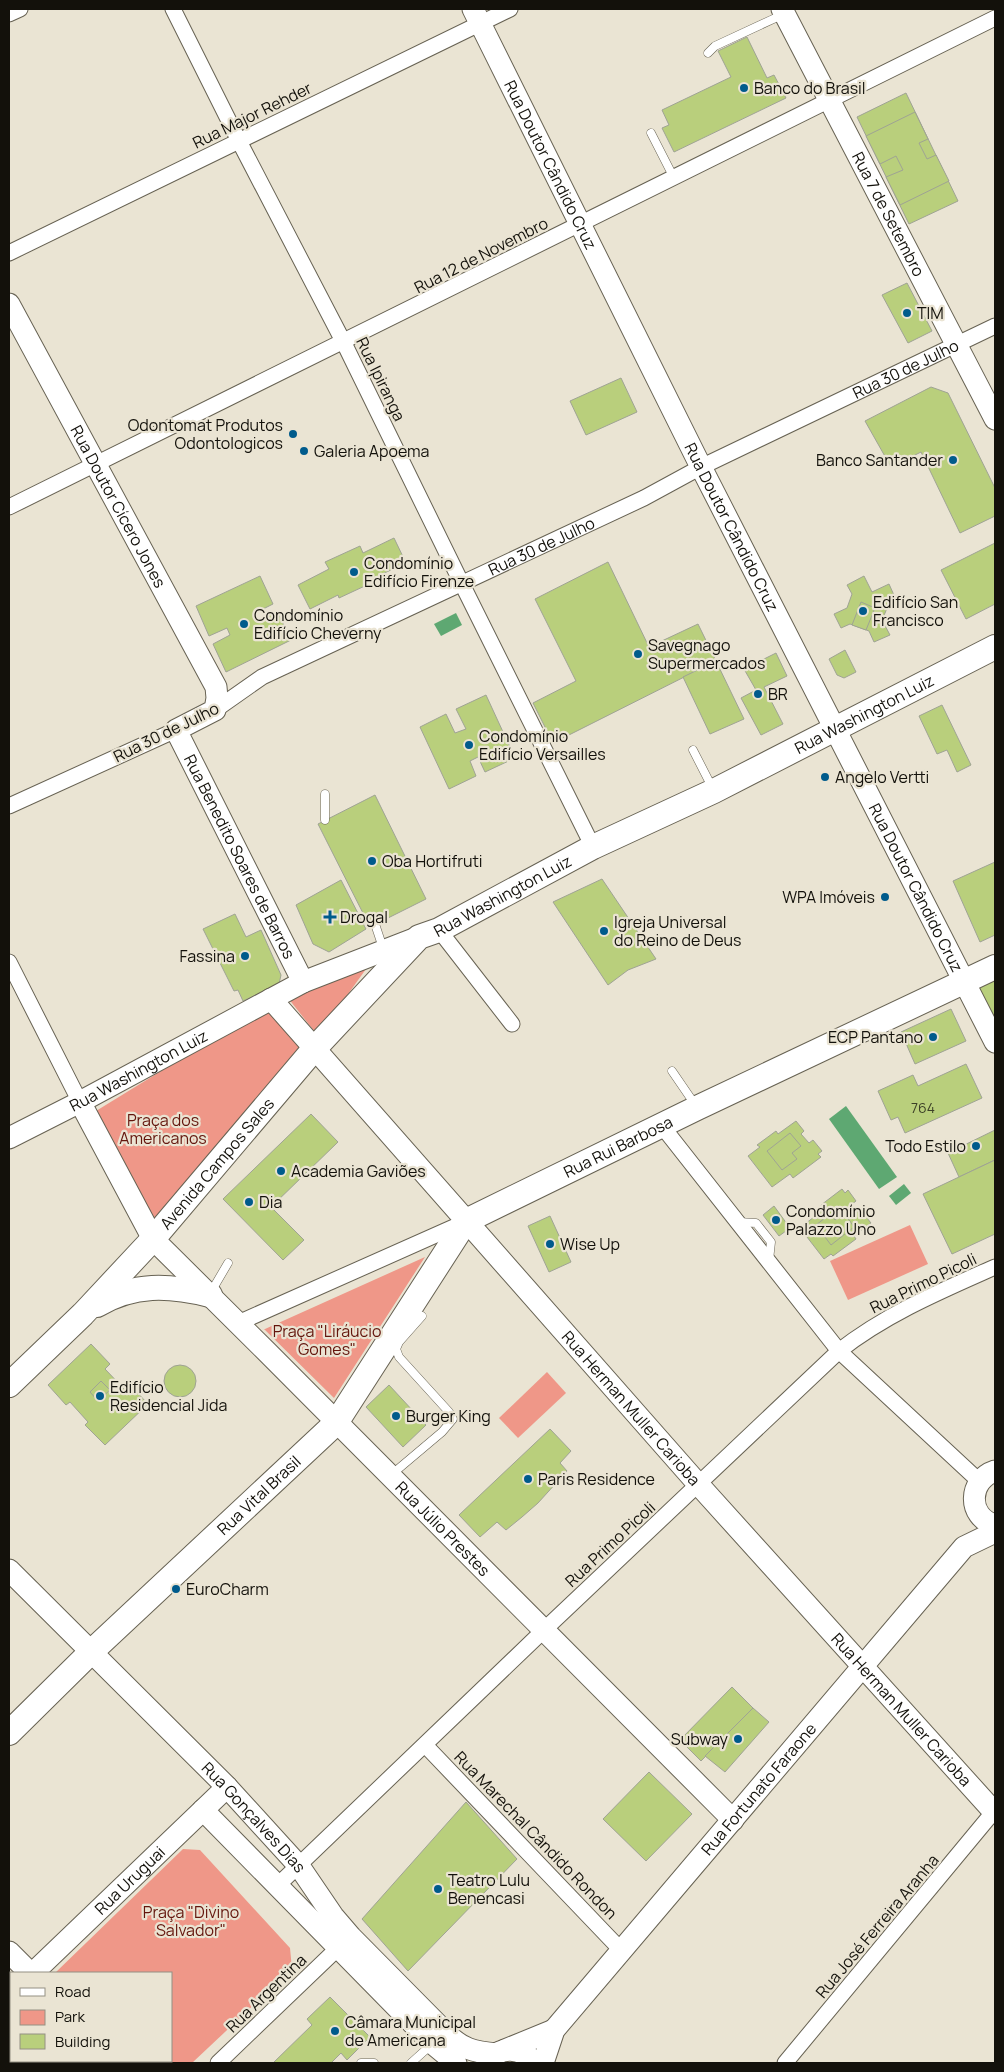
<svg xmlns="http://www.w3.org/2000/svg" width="1004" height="2072" viewBox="0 0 1004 2072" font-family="Manrope,sans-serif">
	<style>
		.green { fill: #ef9788 }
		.water { fill: #5ea872 }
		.building { fill: #b9cf7c; stroke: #9fa394 }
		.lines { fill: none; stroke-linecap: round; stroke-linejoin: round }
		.lane-casing { stroke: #676253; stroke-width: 9 }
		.street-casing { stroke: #676253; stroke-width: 17 }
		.secondary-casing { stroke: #676253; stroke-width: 23 }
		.primary-casing { stroke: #676253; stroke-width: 26 }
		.lane { stroke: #fff; stroke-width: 8 }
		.street { stroke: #fff; stroke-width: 15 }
		.secondary { stroke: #fff; stroke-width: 21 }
		.primary { stroke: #fff; stroke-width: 24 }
		.poi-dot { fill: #005b8c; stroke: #eae4d3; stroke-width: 2 }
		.labels { text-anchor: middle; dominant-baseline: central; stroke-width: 4.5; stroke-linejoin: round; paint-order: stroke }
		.number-label { font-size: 14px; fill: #3c4027 }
		.poi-label { font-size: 16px; fill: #13110b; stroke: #eae4d3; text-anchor: start }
		.street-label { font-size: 16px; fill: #13110b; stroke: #eae4d3 }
		.park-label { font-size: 16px; fill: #64160d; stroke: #eae4d3 }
	</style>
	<rect width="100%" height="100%" fill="#eae4d3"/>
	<!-- green -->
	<g class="green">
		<path d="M366,969L318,1036L288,998Z"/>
		<path d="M267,1006L300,1046L154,1220L96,1111Z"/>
		<path d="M910,1225L928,1264L848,1300L830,1261Z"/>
		<path d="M425,1257L334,1398L264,1329H265Z"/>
		<path d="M547,1372L566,1393L518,1438L499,1418Z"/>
		<path d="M183,1849L200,1850L290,1948L292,1969L192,2063H9V2018L11,2016V2061H171V1973H55Z"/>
	</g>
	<!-- water -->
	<g class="water">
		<path d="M456,613L462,625L441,636L434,624Z"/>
		<path d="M846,1106L897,1177L879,1189L829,1119Z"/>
		<path d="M904,1184L911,1193L896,1205L889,1196Z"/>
	</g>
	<!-- building -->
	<g class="building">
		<path d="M747,37L767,78L774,75L786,98L674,152L662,128L669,125L662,110L731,77L718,51Z"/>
		<path d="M906,93L958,201L909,224L857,117Z"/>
		<path d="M915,112L928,139L919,143L927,159L936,155L949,181L900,205L886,177L903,170L896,156L880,164L866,136Z"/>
		<path d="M907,283L932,331L908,343L882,295Z"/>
		<path d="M621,378L637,412L586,435L570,401Z"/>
		<path d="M931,387L948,393L995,488V516L960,533L921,452L891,467L865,421Z"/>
		<path d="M394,538L406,563L380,575L382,578L339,598L338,595L310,609L298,585L329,569L325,562L360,546L363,553Z"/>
		<path d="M995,543V604L966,619L941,570Z"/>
		<path d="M608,562L649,647L698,624L716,661L553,743L533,703L576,681L535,599Z"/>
		<path d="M260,576L273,604L253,614L256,621L277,611L291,640L226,672L213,644L230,635L227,628L209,636L196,606Z"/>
		<path d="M864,576L872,592L889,584L897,602L888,606L882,620L890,635L874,642L869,631L850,624L841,628L834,614L847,608L852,594L847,585Z"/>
		<path d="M861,602L875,608L866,630L852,625Z"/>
		<path d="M845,650L856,672L844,678L837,675L829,659Z"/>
		<path d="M776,653L787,676L764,687L783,724L761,735L741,698L756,690L744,669Z"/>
		<path d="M716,661L744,719L710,734L683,677Z"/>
		<path d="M486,695L515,758L485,772L478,757L470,761L476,776L449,789L420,727L446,714L455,733L466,729L456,709Z"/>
		<path d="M942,705L971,765L957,772L947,750L937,754L919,716Z"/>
		<path d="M375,795L426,899L370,927L318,824Z"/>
		<path d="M995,862V935L980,942L953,881Z"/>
		<path d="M602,879L656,959L628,970L608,985L553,902Z"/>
		<path d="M341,880L366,929L329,952L313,944L296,905Z"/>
		<path d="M235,914L246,937L261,930L281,975L279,984L243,1001L238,990L234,991L203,929Z"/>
		<path d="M995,980V1023L978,988Z"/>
		<path d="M951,1009L966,1041L915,1064L901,1032Z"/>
		<path d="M966,1064L982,1098L905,1133L898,1117L891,1120L878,1091L913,1075L918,1086Z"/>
		<path d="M311,1114L338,1142L271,1207L304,1240L283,1260L223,1199Z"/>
		<path d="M796,1121L804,1131L801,1134L809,1143L813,1140L822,1151L818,1154L821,1157L793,1178L790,1174L772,1187L748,1156L760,1147L757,1145L776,1131L778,1134Z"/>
		<path d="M995,1130V1160L959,1177L948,1153Z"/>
		<path d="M790,1133L801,1146L792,1153L797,1159L782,1170L767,1151Z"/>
		<path d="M995,1160V1234L952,1254L923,1194Z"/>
		<path d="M842,1189L845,1193L848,1190L856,1201L852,1204L860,1215L862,1212L871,1223L854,1236L856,1239L833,1256L831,1254L824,1259L800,1228L824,1209L821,1205Z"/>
		<path d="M774,1206L790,1228L779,1236L763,1215Z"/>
		<path d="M844,1213L854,1227L831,1245L816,1225L830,1214L835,1220Z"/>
		<path d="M550,1216L571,1262L549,1272L528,1226Z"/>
		<path d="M91,1344L110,1364L105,1369L126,1391L131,1386L148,1404L105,1445L85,1425L88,1422L70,1402L66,1405L48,1385Z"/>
		<circle cx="180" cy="1381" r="16"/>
		<path d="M101,1381L110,1390L98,1401L90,1392Z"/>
		<path d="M389,1385L426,1425L403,1447L366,1407Z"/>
		<path d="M550,1429L571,1451L560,1463L567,1471L538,1503L522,1517L506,1530L497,1522L480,1537L459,1515Z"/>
		<path d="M732,1687L753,1708L701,1761L680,1740Z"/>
		<path d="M753,1708L769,1722L725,1772L705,1756Z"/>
		<path d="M649,1772L692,1814L646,1861L603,1819Z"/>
		<path d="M466,1802L517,1859L408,1971L362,1919Z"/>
		<path d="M330,1997L370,2037L347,2060L341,2053L331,2063H273L312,2025L307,2019Z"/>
	</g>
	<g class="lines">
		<!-- lane casing -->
		<g class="lane-casing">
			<g id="lane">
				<path d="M708,53L715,46L784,14"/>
				<path d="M651,133L674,178"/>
				<path d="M693,750L713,789"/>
				<path d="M325,820V794"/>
				<path d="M375,924L383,948"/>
				<path d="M672,1071L696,1106"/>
				<path d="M737,1222L756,1223L771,1242L769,1260"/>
				<path d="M211,1292L228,1263"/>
				<path d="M391,1475L442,1432L453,1419L449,1412L399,1357L396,1349L399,1342L422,1316"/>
				<path d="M361,2063H374"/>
				<path d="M411,2063L431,2045"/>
			</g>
		</g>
		<!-- street casing -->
		<g class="street-casing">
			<g id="street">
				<path d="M173,9L239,141L344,343L461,582L593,847"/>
				<path d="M9,14L20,9"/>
				<path d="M9,253L510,9"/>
				<path d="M9,507L995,18"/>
				<path id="s1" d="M215,710L262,677L644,498L701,467L995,326"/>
				<path d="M9,806L176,730"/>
				<path d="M439,930L512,1024"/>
				<path d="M9,962L80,1102"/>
				<path d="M662,1126L839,1351L979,1481"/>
				<path d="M238,1323L465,1222"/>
				<path d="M425,1745L621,1950"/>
				<path d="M277,1886L544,1630L839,1351C886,1314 941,1291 995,1267"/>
				<path d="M9,1997L11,1994"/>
				<path d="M218,2063L338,1948"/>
				<path d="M785,2063L995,1810"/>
			</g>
		</g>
		<!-- secondary casing -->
		<g class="secondary-casing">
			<g id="secondary">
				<path id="s2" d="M473,9L701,467L995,1042"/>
				<path id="s3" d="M782,9L995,419"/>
				<path id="s4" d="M9,304L216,687L217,698L215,710L176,730L303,982"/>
				<path id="s5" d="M271,999L698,1484L995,1813"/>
				<path id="s6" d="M80,1102L153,1239L267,1352L733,1820"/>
				<path id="s7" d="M9,1138L80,1102L303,982L419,937"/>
				<path d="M995,1471C968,1480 967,1517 995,1525"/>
				<path id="s8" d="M9,1570L227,1787L299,1866L333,1916L351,1937L445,2032C461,2049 474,2052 497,2054"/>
				<path d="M203,1810L433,2044L456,2063"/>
				<path d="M9,1952L30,1973"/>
				<path id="s9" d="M33,1973L227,1787"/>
				<path d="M505,2050L554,2030"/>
				<path d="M487,2063C500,2044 522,2048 535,2063"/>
				<path id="s10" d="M543,2063L554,2030L964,1547L995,1532"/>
			</g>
		</g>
		<!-- primary casing -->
		<g class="primary-casing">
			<g id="primary">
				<path d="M97,1305C134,1283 169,1285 210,1295"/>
				<path id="s11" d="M9,1385L83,1314L153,1239L314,1049L419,937L439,930L593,847L714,791L995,647"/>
				<path id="s12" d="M9,1733L91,1652L336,1423L466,1221L697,1108L995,967"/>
			</g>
		</g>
		<!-- lane -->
		<use href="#lane" class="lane"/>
		<!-- street -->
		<use href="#street" class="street"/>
		<!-- secondary -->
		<use href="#secondary" class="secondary"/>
		<!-- primary -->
		<use href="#primary" class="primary"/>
	</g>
	<!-- markers -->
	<g class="poi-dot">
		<circle cx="744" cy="88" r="5"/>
		<circle cx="907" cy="313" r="5"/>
		<circle cx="293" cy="434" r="5"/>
		<circle cx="304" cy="451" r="5"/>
		<circle cx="953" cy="460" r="5"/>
		<circle cx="354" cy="572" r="5"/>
		<circle cx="863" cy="611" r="5"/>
		<circle cx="244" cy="624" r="5"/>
		<circle cx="638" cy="654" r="5"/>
		<circle cx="758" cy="694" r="5"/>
		<circle cx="469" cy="745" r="5"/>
		<circle cx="825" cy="777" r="5"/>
		<circle cx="372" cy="861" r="5"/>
		<circle cx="885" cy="897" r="5"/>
		<path d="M327.5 909.5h5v5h5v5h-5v5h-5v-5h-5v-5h5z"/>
		<circle cx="604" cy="931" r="5"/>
		<circle cx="245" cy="956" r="5"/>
		<circle cx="933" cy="1037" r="5"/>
		<circle cx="976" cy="1146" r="5"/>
		<circle cx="281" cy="1171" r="5"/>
		<circle cx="249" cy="1202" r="5"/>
		<circle cx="776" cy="1220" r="5"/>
		<circle cx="550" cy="1244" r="5"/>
		<circle cx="100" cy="1396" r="5"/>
		<circle cx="396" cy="1416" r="5"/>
		<circle cx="528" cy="1479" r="5"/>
		<circle cx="176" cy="1589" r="5"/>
		<circle cx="738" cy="1739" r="5"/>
		<circle cx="438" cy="1889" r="5"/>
		<circle cx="335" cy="2031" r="5"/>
	</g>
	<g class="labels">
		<!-- number labels -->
		<g class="number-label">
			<text x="923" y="1107">764</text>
		</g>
		<!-- poi labels -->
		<g class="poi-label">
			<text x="754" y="88">Banco do Brasil</text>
			<text x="917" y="313">TIM</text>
			<text x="283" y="425" text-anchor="end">Odontomat Produtos<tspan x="283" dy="18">Odontologicos</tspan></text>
			<text x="314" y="451">Galeria Apoema</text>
			<text x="943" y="460" text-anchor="end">Banco Santander</text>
			<text x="364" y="563">Condomínio<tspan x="364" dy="18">Edifício Firenze</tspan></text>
			<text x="873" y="602">Edifício San<tspan x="873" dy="18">Francisco</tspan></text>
			<text x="254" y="615">Condomínio<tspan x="254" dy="18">Edifício Cheverny</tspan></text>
			<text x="648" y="645">Savegnago<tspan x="648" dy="18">Supermercados</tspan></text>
			<text x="768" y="694">BR</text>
			<text x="479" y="736">Condomínio<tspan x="479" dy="18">Edifício Versailles</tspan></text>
			<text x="835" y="777">Angelo Vertti</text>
			<text x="382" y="861">Oba Hortifruti</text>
			<text x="875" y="897" text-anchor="end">WPA Imóveis</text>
			<text x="340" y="917">Drogal</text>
			<text x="614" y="922">Igreja Universal<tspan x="614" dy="18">do Reino de Deus</tspan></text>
			<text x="235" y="956" text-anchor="end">Fassina</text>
			<text x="923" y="1037" text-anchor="end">ECP Pantano</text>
			<text x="966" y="1146" text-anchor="end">Todo Estilo</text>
			<text x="291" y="1171">Academia Gaviões</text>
			<text x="259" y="1202">Dia</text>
			<text x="786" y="1211">Condomínio<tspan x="786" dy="18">Palazzo Uno</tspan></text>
			<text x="560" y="1244">Wise Up</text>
			<text x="110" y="1387">Edifício<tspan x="110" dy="18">Residencial Jida</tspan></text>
			<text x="406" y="1416">Burger King</text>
			<text x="538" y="1479">Paris Residence</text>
			<text x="186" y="1589">EuroCharm</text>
			<text x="728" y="1739" text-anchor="end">Subway</text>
			<text x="448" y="1880">Teatro Lulu<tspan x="448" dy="18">Benencasi</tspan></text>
			<text x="345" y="2022">Câmara Municipal<tspan x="345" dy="18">de Americana</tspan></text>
		</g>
		<!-- street labels -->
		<g class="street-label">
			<text transform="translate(252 115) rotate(-26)">Rua Major Rehder</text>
			<text stroke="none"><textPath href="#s2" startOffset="174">Rua Doutor Cândido Cruz</textPath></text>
			<text stroke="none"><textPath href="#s3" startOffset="231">Rua 7 de Setembro</textPath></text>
			<text transform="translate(481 255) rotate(-27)">Rua 12 de Novembro</text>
			<text stroke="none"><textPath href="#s1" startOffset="771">Rua 30 de Julho</textPath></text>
			<text transform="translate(381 379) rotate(64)">Rua Ipiranga</text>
			<text stroke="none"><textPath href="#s4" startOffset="230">Rua Doutor Cícero Jones</textPath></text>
			<text stroke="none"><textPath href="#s2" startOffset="579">Rua Doutor Cândido Cruz</textPath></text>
			<text stroke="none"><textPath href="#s1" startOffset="366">Rua 30 de Julho</textPath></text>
			<text stroke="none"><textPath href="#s11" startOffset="1106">Rua Washington Luiz</textPath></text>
			<text transform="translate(166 732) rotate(-26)">Rua 30 de Julho</text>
			<text stroke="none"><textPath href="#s4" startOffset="644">Rua Benedito Soares de Barros</textPath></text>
			<text stroke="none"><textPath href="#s2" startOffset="984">Rua Doutor Cândido Cruz</textPath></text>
			<text stroke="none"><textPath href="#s11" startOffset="701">Rua Washington Luiz</textPath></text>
			<text stroke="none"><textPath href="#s7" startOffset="146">Rua Washington Luiz</textPath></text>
			<text stroke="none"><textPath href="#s12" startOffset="860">Rua Rui Barbosa</textPath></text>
			<text stroke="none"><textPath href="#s11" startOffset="304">Avenida Campos Sales</textPath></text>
			<text transform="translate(923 1283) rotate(-26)">Rua Primo Picoli</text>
			<text stroke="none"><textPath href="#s5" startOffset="545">Rua Herman Muller Carioba</textPath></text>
			<text stroke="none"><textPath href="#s12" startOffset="345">Rua Vital Brasil</textPath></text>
			<text stroke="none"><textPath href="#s6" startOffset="565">Rua Júlio Prestes</textPath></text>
			<text transform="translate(610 1544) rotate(-43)">Rua Primo Picoli</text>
			<text stroke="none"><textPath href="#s5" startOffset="950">Rua Herman Muller Carioba</textPath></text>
			<text stroke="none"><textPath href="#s10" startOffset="351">Rua Fortunato Faraone</textPath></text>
			<text stroke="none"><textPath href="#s8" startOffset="348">Rua Gonçalves Dias</textPath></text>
			<text transform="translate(536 1835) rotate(46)">Rua Marechal Cândido Rondon</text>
			<text stroke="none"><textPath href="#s9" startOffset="134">Rua Uruguai</textPath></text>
			<text transform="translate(877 1926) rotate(-50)">Rua José Ferreira Aranha</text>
			<text transform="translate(266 1993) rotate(-44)">Rua Argentina</text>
		</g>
		<!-- park labels -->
		<g class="park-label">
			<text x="163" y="1120">Praça dos<tspan x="163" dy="18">Americanos</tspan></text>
			<text x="327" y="1331">Praça "Liráucio<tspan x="327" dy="18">Gomes"</tspan></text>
			<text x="191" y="1912">Praça "Divino<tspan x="191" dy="18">Salvador"</tspan></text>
		</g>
	</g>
	<!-- border -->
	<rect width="1004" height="2072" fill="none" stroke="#13110b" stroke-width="20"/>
	<!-- legend -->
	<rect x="10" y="1972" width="162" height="90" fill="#eae4d3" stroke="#949083"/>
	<rect x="20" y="1988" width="25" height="8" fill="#ffffff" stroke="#949083"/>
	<text x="55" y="1997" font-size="15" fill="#13110b">Road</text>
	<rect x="20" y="2010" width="25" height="15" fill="#ef9788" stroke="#949083"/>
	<text x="55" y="2022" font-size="15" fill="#13110b">Park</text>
	<rect x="20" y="2034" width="25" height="15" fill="#b9cf7c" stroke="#949083"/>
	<text x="55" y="2047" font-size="15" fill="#13110b">Building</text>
</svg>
